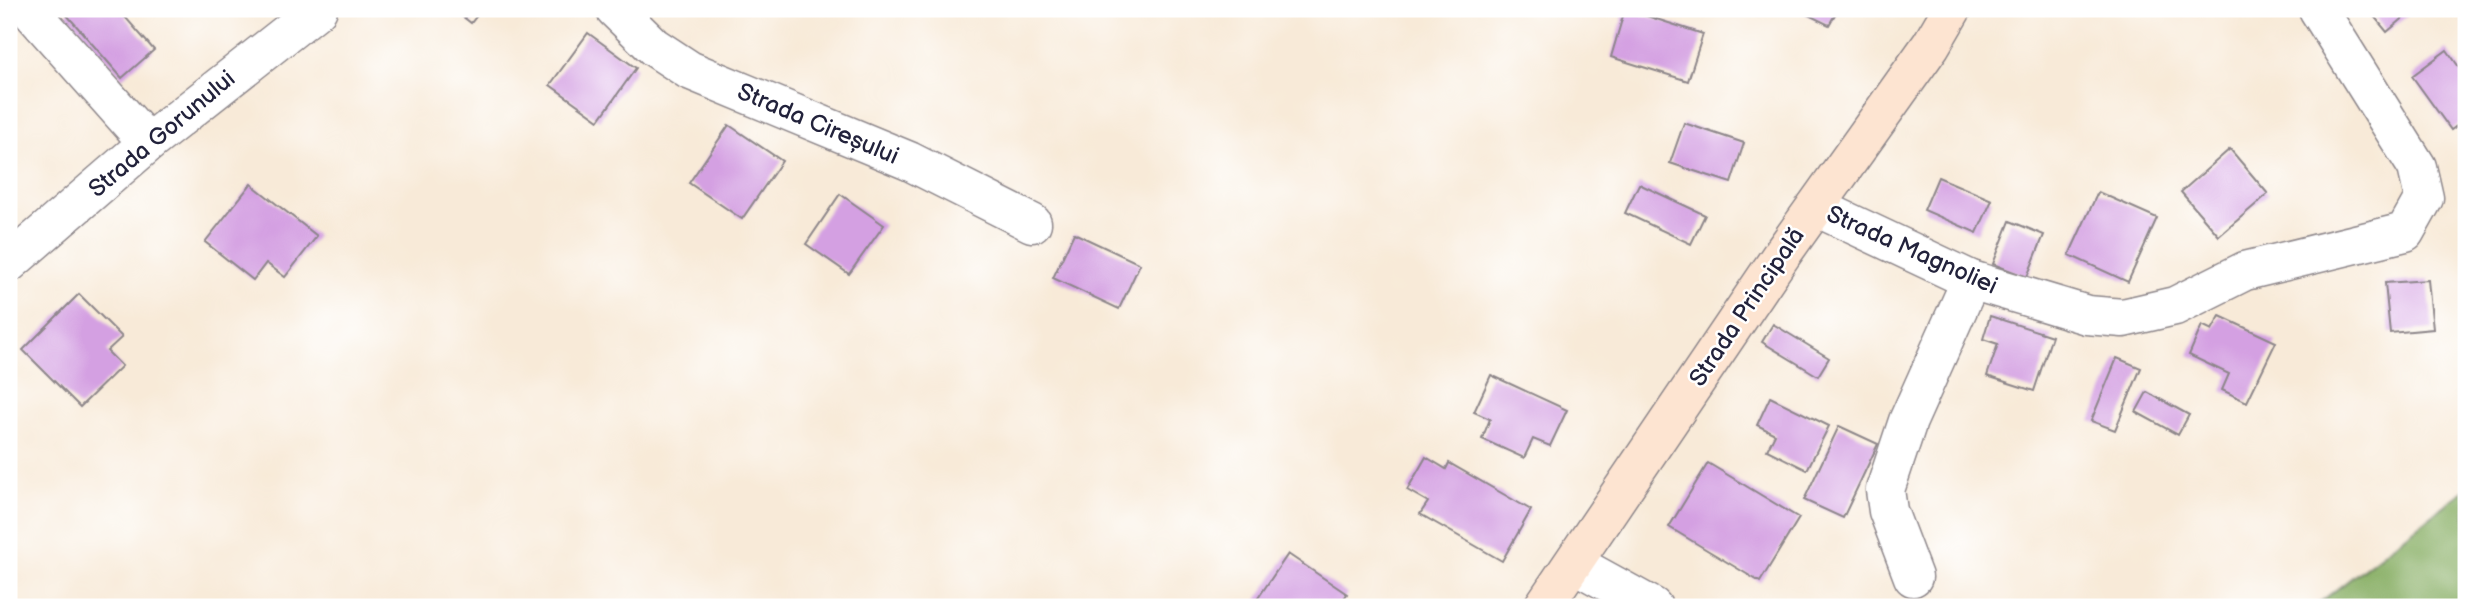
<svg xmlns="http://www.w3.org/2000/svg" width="2475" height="616" viewBox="0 0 2475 616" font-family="'Balsamiq Sans',sans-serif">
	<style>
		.forest { fill: #88af65; stroke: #556850; stroke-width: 2 }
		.building { fill: #d4a0e2 }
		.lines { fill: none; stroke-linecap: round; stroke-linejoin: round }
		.street-casing { stroke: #8d868a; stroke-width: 41 }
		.secondary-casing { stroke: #8d868a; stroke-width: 41 }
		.street { stroke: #fff; stroke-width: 38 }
		.secondary { stroke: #fde4d1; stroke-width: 38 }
		.labels { text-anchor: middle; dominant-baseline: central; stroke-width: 5; stroke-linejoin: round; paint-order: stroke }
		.street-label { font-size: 24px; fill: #22223b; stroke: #fff }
	</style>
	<rect width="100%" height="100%" fill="#fff"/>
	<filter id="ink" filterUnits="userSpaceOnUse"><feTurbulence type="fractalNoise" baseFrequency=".0143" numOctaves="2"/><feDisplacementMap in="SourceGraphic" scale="14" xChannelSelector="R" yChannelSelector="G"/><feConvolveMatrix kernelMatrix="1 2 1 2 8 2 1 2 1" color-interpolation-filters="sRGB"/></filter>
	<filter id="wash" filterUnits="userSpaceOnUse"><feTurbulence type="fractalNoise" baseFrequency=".00686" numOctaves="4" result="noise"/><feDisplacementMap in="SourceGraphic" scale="28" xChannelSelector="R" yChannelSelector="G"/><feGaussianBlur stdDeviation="1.57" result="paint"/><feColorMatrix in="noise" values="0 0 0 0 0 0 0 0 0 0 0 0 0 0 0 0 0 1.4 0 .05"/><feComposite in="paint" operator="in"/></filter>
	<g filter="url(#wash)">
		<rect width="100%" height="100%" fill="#f8ead8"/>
		<!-- forest -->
		<path class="forest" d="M2466,489V607H2314Z"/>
		<g id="blocks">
			<!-- building -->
			<g class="building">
				<path d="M72,9H135L125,17L154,50L122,78L66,14Z"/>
				<path d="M453,9H482L471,23Z"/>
				<path d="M1625,9L1703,34L1688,81L1611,57Z"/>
				<path d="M1796,9H1838L1829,25Z"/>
				<path d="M2368,9H2414L2387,32Z"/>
				<path d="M588,33L636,68L599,120L550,85Z"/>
				<path d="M2447,50L2466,77V119L2451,130L2412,76Z"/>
				<path d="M1684,123L1744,143L1731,183L1670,163Z"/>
				<path d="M729,125L782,161L742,219L689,183Z"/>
				<path d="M2230,149L2268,194L2219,236L2181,192Z"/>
				<path d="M1938,177L1992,200L1977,233L1924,210Z"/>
				<path d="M251,184L317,236L285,277L266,263L253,280L205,242Z"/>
				<path d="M1639,184L1705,215L1691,244L1625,213Z"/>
				<path d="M2098,192L2157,218L2128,282L2069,255Z"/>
				<path d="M840,194L884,225L849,274L806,244Z"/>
				<path d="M2010,221L2044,235L2027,277L1993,264Z"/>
				<path d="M1074,233L1140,264L1119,309L1053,278Z"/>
				<path d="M2428,280L2433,329L2390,333L2385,283Z"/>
				<path d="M79,294L122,337L107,351L122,366L80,407L23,350Z"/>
				<path d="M1990,316L2052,336L2034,391L1987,376L1998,344L1983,339Z"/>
				<path d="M2220,316L2276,342L2247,402L2222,390L2229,374L2189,355L2202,325L2212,330Z"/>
				<path d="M1773,324L1829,358L1818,376L1762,342Z"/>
				<path d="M2117,358L2141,368L2115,430L2091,421Z"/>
				<path d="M1491,375L1567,410L1550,446L1533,439L1524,458L1482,439L1490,419L1474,412Z"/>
				<path d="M2147,392L2189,415L2178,435L2136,412Z"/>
				<path d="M1770,397L1829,426L1807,470L1767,450L1775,434L1757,425Z"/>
				<path d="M1839,426L1878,444L1843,518L1804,500Z"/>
				<path d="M1426,457L1446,469L1449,463L1531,510L1502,561L1420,514L1428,502L1407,490Z"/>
				<path d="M1708,463L1799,518L1760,582L1669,527Z"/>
				<path d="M1288,554L1347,594L1338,607H1252Z"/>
			</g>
		</g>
	</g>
	<g filter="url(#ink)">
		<use href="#blocks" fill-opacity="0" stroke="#8d868a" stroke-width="2"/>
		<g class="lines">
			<!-- street casing -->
			<g class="street-casing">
				<g id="street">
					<path d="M29,9L148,143"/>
					<path d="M615,9L654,47L689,70L909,161L1032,223"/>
					<path d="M1816,207L1971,280L2087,315L2123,318L2175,306L2245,271L2405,232L2424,198L2417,167L2318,9"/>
					<path d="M9,263L148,143L318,9"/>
					<path d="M1575,564L1653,607"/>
					<path d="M1913,577L1888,511L1885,490L1908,421L1971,280"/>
				</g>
			</g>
			<!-- secondary casing -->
			<g class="secondary-casing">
				<path id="secondary" d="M1543,607L1782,254L1931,45L1952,9"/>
			</g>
			<!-- street -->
			<use href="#street" class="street"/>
			<!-- secondary -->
			<use href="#secondary" class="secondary"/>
		</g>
	</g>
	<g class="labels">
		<!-- street labels -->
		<g class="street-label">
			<text transform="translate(818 124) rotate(23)">Strada Cireșului</text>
			<text transform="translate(162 134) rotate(-40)">Strada Gorunului</text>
			<text transform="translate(1912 250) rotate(24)">Strada Magnoliei</text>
			<text transform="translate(1747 307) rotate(-56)">Strada Principală</text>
		</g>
	</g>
	<!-- margin -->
	<rect width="2475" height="616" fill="none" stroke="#fff" stroke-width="35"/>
</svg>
